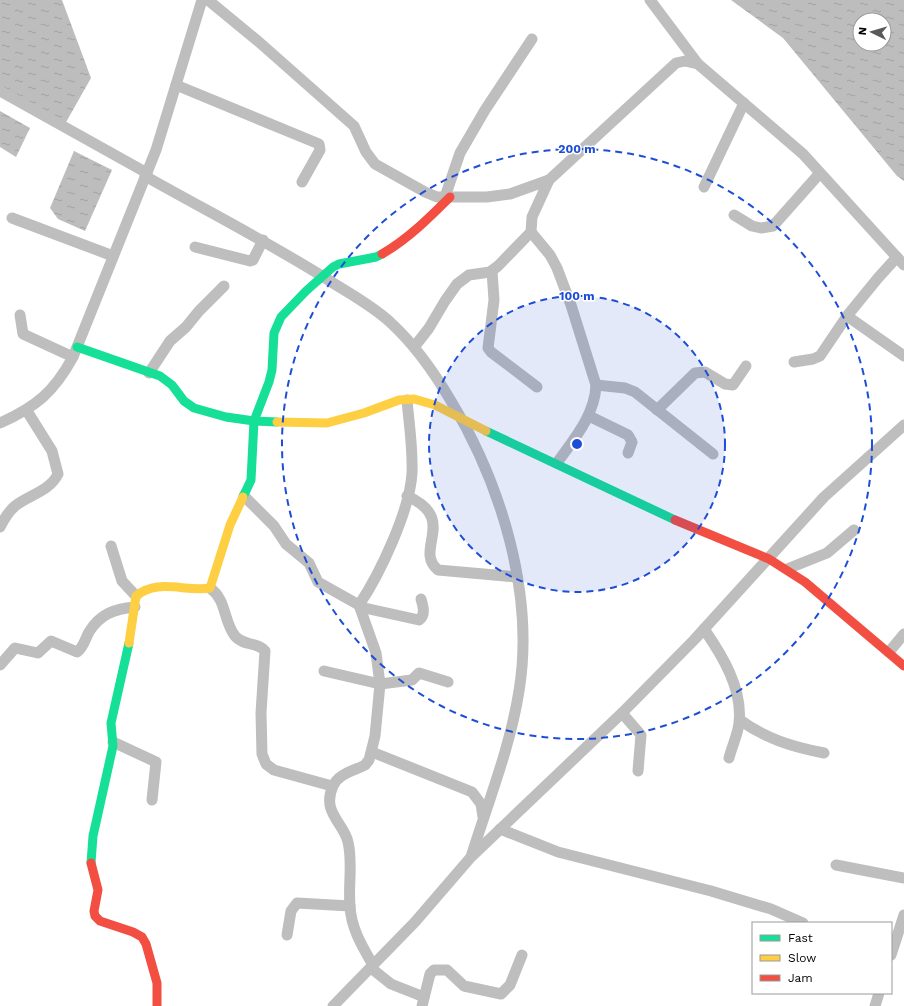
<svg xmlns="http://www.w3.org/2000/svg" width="904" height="1006" viewBox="0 0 904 1006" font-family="'Work Sans',sans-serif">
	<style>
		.water { fill: url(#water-ripples); fill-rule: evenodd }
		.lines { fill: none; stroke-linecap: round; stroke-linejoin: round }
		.street { stroke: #bebebe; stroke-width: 11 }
		.fast { stroke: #16e098; stroke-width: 9 }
		.slow { stroke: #ffcf43; stroke-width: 9 }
		.jam { stroke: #f24e42; stroke-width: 9 }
		.ring { fill: none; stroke: #1d4ed8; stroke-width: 2; stroke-dasharray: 7 5 }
		.centre { fill: #1d4ed8; stroke: #fff; stroke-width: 2 }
		.ring-label { font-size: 12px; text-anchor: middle; font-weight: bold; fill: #1d4ed8; stroke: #fff; stroke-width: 3; stroke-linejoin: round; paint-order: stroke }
	</style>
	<defs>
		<pattern id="water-ripples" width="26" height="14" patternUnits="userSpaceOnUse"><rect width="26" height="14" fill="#bdbdbd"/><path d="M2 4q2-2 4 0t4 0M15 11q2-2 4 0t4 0" fill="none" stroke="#a1a1a1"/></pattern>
	</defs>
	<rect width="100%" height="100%" fill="#fff"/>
	<!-- water -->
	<g class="water">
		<path d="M0,0H62L91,78L65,124L0,87Z"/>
		<path d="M731,0H904V181L897,176L783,38ZM860,20H884V44H860Z"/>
		<path d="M0,111L30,128L16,157L0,147Z"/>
		<path d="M74,151L112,170L85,231L58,219L50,208Z"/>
	</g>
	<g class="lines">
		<!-- street -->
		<g class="street">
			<path d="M208,0L259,42L354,126L366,152L375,164L425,192L437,197H487L510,194L549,180L676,63L685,61L698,64L803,154L904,265"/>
			<path d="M650,0L698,64"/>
			<path d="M176,85L319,144L320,150L302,182"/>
			<path d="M0,91L147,173"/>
			<path d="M145,176C207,211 270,243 330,281C350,294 373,306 391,323C416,346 434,372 451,401C501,484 535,594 519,691C510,748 488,802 471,857"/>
			<path d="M549,180L532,217L531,232L550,255L557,268L571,305L596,385C595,415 574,439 557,463"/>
			<path d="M704,187L744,103"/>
			<path d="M445,197L460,153L485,110L532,39"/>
			<path d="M734,215L752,226L761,228L773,226L820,173"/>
			<path d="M12,218L113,256"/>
			<path d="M195,247L250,261L253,260L263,240"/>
			<path d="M492,271L494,300L488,348L491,352L537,387"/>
			<path d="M20,315L23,334L73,357"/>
			<path d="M847,316L904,356"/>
			<path d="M415,346L429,328L445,301L457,284L469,275L490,272L498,266L531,232"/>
			<path d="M794,362L813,359L820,356L847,316L878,278L897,257"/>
			<path d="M149,373L170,341L186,327L199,311L224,286"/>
			<path d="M596,385L625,388L635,392L713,454"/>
			<path d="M657,410L695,373L705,372L725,384L733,385L746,366"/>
			<path d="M589,416L628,435L632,442L628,453"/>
			<path d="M0,423C36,407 54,392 73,357L156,150L202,0"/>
			<path d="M244,496L274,526L286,544L309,563L318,582L359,605L376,653L380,684L375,736L369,760L365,765C354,771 339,773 333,786C321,812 344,823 348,842C353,863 348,885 350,906C351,928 362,946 373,965"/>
			<path d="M407,496C459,519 413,550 438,570L517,577"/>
			<path d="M0,527C4,519 8,512 15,506C29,495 50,491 58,474L52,451L27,411"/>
			<path d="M111,546L122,581L136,596"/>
			<path d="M787,569L827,553L854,530"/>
			<path d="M210,588C227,600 223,621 235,636C243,646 258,642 265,651L261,713L262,754L266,764L274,770L332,786"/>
			<path d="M359,605C380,574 410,510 412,473C413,448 409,424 407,400"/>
			<path d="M360,607L419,620C426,615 423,606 421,599"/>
			<path d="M704,629C722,655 743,689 739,723C738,734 732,746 729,758"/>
			<path d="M889,652L904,634"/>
			<path d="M0,665L15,648L38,653L51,641L77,652C84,647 85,639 89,632C100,614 114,609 135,607"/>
			<path d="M324,671L380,684L412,680L419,673L448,682"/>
			<path d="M622,713L641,735L638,771"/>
			<path d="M740,720C766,739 793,747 824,753"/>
			<path d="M113,742L156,762L152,800"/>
			<path d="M372,752L472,792L481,804L483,817"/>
			<path d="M500,829L558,852L711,891L771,909L803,923"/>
			<path d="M836,865L904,878"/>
			<path d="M287,935L291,911L297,903L350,906"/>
			<path d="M891,955L904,915"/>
			<path d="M371,968L391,984L424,997"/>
			<path d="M333,1006L415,922L471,857L622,713L694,640L824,497L904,425"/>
			<path d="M422,1006L430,974L434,970H447L464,986L501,994L510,985L522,955"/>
			<path d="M875,1006L879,993"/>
		</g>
		<!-- fast -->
		<g class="fast">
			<path d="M77,347L160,376L172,385L184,401L194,408L226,417L254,421L277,422"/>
			<path d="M486,431L675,520"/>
			<path d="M243,497L251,480L254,421L269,382L272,370L274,333L281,317L306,291L333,267L339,264L376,257L382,254"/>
			<path d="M91,863L93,836L113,746L111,723L129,643"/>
		</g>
		<!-- slow -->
		<g class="slow">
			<path d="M277,422L327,423L364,413L399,400L414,399L435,405L486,431"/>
			<path d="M129,643L136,596C157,578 185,592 210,588L230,525L243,497"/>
		</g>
		<!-- jam -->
		<g class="jam">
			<path d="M382,254C408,239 429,218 450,197"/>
			<path d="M675,520L769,559L805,582L904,666"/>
			<path d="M91,863L98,890L94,911L95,916L100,921L133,932L142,937L146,944L157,983V1006"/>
		</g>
	</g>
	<!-- distance rings -->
	<circle cx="577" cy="444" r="148" fill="#1d4ed8" fill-opacity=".12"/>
	<g class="ring">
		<circle cx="577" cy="444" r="148"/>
		<circle cx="577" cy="444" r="295"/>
	</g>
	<circle cx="577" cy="444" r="6" class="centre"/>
	<g class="ring-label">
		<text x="577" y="153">200 m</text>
		<text x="577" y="300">100 m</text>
	</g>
	<!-- legend -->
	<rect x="752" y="922" width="140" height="72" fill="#ffffff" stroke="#999999"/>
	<rect x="760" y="935" width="20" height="6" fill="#16e098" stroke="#999999"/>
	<text x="788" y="942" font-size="12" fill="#000000">Fast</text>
	<rect x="760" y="955" width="20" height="6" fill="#ffcf43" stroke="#999999"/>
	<text x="788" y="962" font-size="12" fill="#000000">Slow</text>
	<rect x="760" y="975" width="20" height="6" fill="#f24e42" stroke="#999999"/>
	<text x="788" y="982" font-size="12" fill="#000000">Jam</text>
	<!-- north arrow -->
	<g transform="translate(872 32) rotate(275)"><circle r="19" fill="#ffffff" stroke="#999999"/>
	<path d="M0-3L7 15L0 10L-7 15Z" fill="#595959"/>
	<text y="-6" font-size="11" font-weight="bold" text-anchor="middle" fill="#000000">N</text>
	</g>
</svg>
